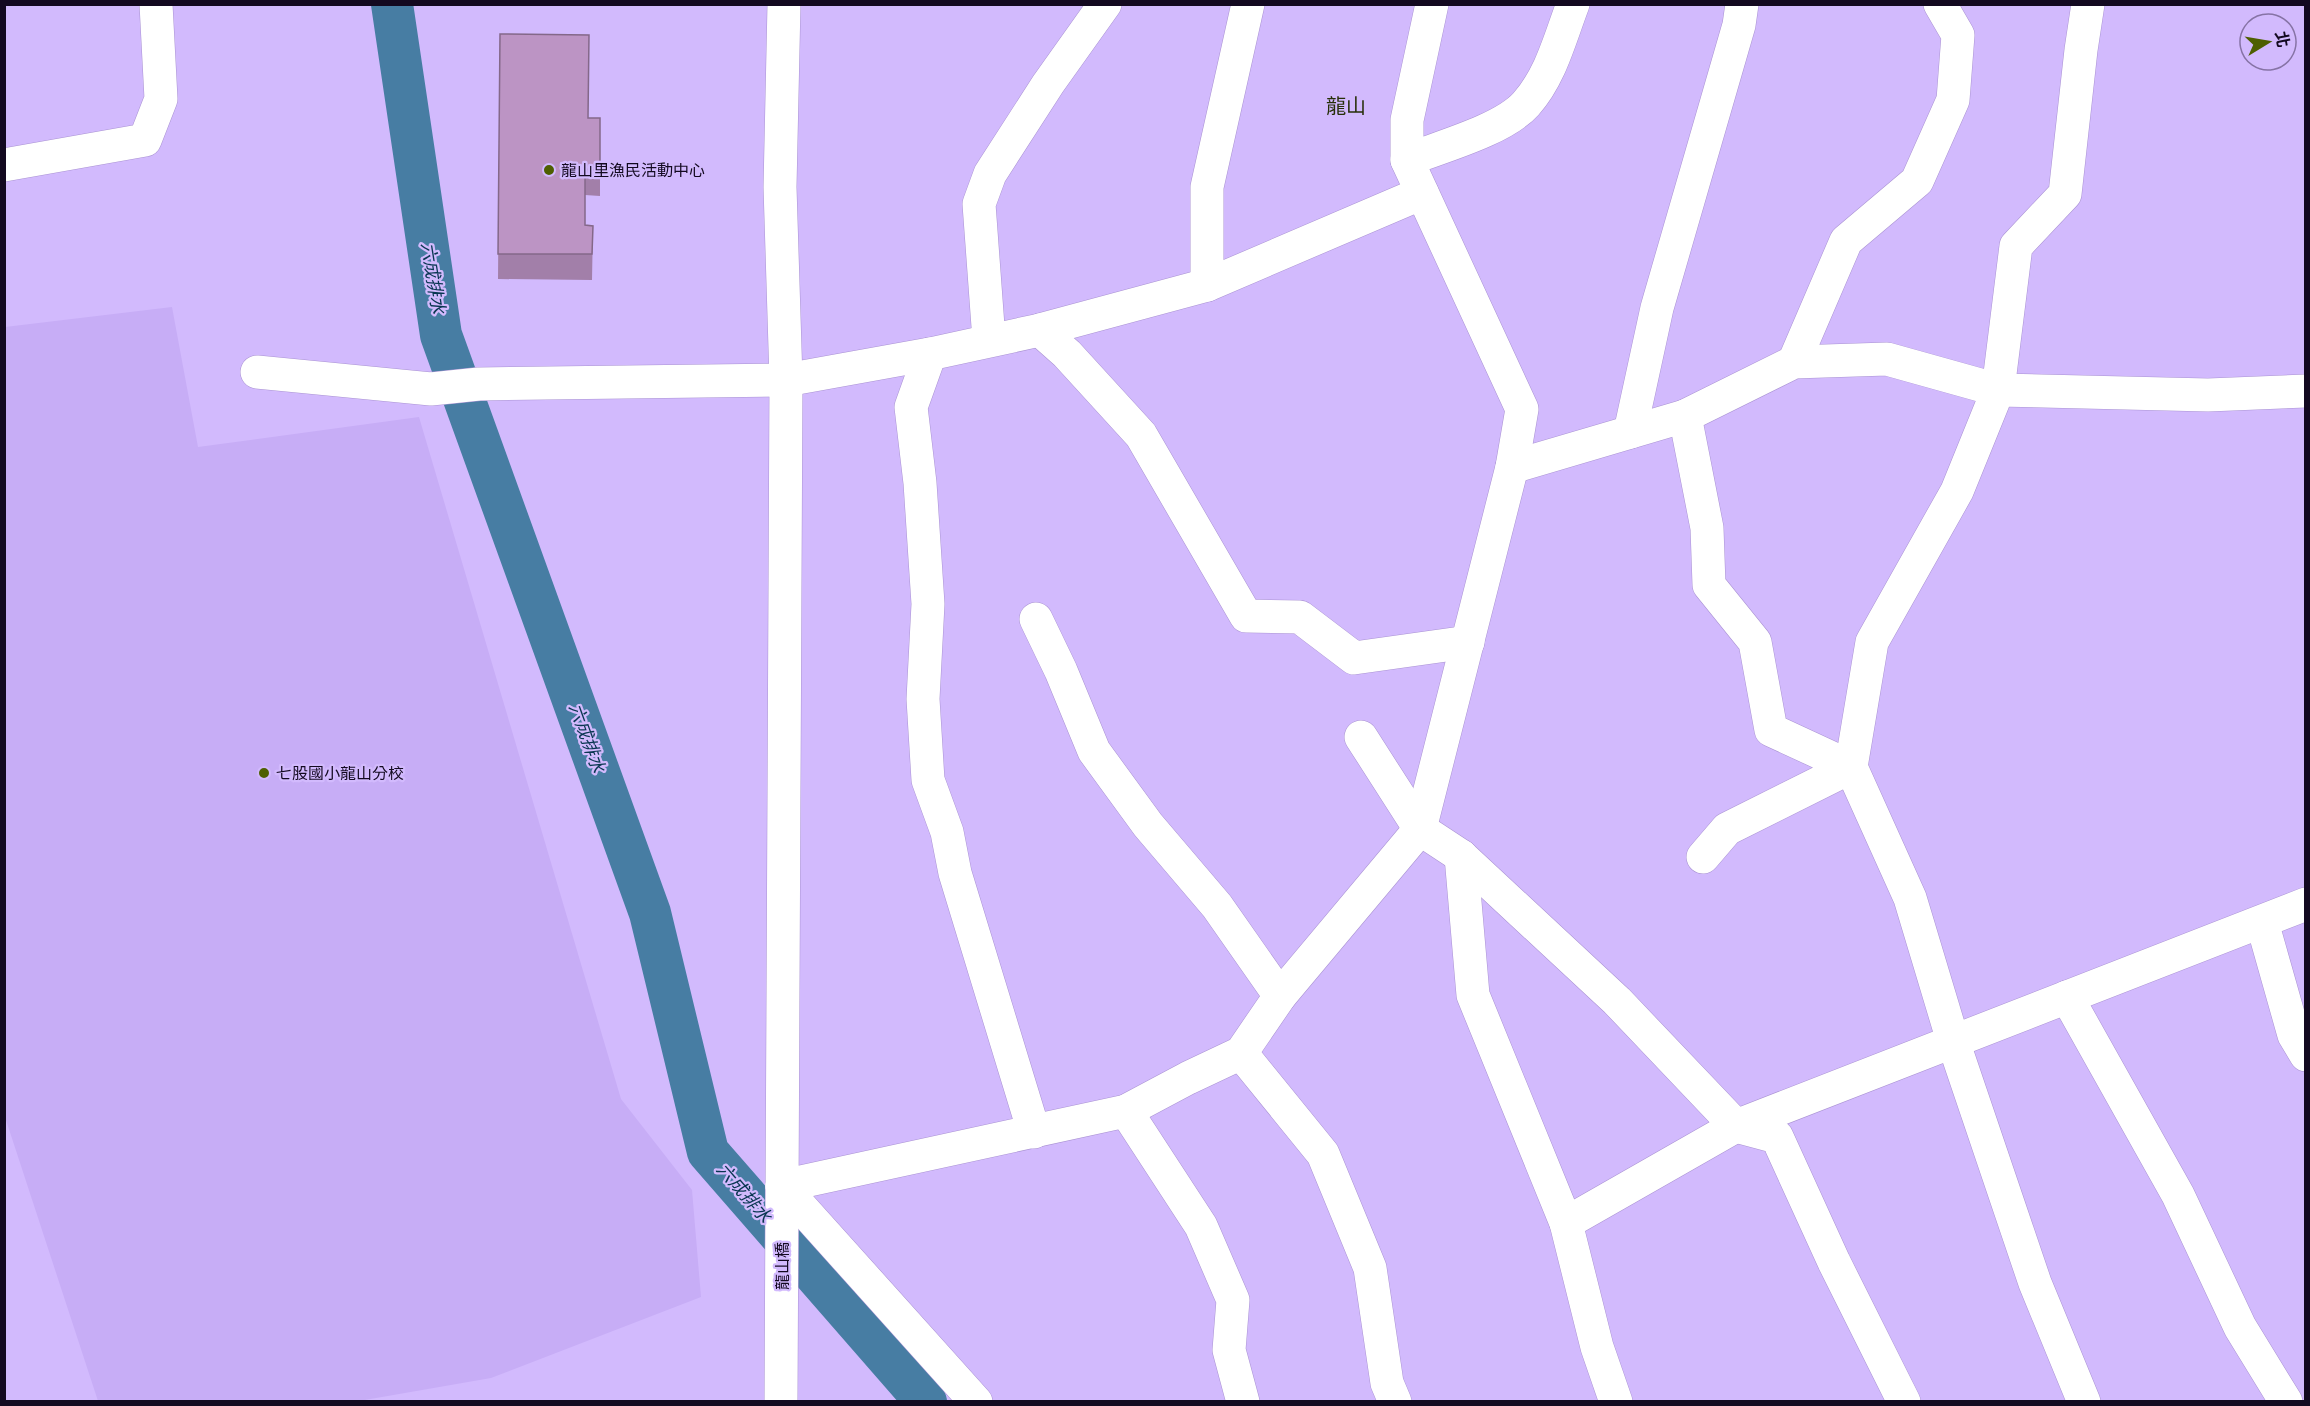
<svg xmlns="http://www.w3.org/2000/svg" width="2310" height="1406" viewBox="0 0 2310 1406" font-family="'Fira Sans','Noto Sans TC',sans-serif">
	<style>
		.built { fill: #c7adf6 }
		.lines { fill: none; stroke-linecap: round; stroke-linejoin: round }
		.canal { stroke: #477da3; stroke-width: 42 }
		.minor-casing { stroke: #aa93d3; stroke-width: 34 }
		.major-casing { stroke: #aa93d3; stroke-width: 34 }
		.minor { stroke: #fff; stroke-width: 33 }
		.major { stroke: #fff; stroke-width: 33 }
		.wall { fill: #a27fa9 }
		.building { fill: #bc94c4; stroke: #846889; stroke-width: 1.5 }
		.poi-dot { fill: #4e5f01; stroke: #d2bafd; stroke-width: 2 }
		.labels { text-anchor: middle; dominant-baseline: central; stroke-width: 4.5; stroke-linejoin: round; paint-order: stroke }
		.poi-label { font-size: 16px; fill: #130920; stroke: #d2bafd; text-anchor: start }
		.street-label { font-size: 16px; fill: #130920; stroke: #d2bafd }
		.water-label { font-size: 18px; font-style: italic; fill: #093651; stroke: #d2bafd }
		.quarter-label { font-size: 20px; fill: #272f08; stroke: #d2bafd }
	</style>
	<rect width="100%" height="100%" fill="#d2bafd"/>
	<!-- built -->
	<path class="built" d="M172,307L198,447L419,417L621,1099L692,1190L701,1297L491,1378L359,1401H98L5,1117V327Z"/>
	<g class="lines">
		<!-- canal -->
		<path class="canal" d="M392,4L441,335L650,913L708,1152L926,1402"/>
		<!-- minor casing -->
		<g class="minor-casing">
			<g id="minor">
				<path d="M1407,160C1440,147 1503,130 1526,104C1551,76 1560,38 1573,4"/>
				<path d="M4,165L145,140L161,99L156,4"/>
				<path d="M1207,285V187L1248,4"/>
				<path d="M1040,330L1067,354L1141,435L1246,616L1300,617L1354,658L1468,642"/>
				<path d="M989,340L979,204L990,174L1048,84L1105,4"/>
				<path d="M930,354L911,407L920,483L928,604L923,699L928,780L947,832L955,873L1034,1132"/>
				<path d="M1794,362L1846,241L1917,181L1953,100L1958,35L1940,4"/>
				<path d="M257,372L431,389L479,384L786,380L930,354L1040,330L1207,285L1422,193"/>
				<path d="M1685,416L1707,528L1709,585L1755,642L1771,730L1851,767L1727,829L1703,857"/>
				<path d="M1630,432L1657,308L1739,25L1742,4"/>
				<path d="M1512,467L1685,416L1794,362L1887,359L1998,390L2208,395L2306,391"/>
				<path d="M1036,619L1061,671L1094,751L1148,825L1217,906L1280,996"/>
				<path d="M1361,737L1420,829L1461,856L1617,1001L1736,1126L1777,1137L1834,1262L1904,1402"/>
				<path d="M1461,856L1473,995L1566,1223L1597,1347L1616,1402"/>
				<path d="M2262,922L2294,1035L2306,1055"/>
				<path d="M2067,997L2178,1195L2240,1327L2286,1402"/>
				<path d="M1241,1053L1323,1154L1370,1268L1387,1383L1395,1402"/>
				<path d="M1126,1111L1201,1226L1233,1300L1229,1350L1243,1402"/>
				<path d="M782,1186L1126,1111L1188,1078L1241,1053L1280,996L1420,829L1512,467L1522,409L1407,160V120L1432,4"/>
				<path d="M782,1186L976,1402"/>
				<path d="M1566,1223L1736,1126L2306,904"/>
				<path d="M2084,1402L2035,1283L1953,1041L1910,898L1851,767L1872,642L1957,491L1998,390L2016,246L2065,194L2081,50L2088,4"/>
			</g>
		</g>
		<!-- major casing -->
		<g class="major-casing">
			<path id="major" d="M781,1402L786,380L780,187L784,4"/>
		</g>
		<!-- minor -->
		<use href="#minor" class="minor"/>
		<!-- major -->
		<use href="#major" class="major"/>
	</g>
	<!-- wall -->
	<path class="wall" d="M500,34L588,118H600V196L585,195V225L593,226L592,280L498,279Z"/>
	<!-- building -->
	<path class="building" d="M500,34L589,35L588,118H600V170L585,169V225L593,226L592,254H498Z"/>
	<!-- markers -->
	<g class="poi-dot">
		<circle cx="549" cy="170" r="6"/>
		<circle cx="264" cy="773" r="6"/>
	</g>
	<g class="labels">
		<!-- poi labels -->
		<g class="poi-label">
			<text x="561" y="170">龍山里漁民活動中心</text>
			<text x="276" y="773">七股國小龍山分校</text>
		</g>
		<!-- street labels -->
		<g class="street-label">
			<text transform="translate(782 1266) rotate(-90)">龍山橋</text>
		</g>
		<!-- water labels -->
		<g class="water-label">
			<text transform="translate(433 278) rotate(81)">六成排水</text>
			<text transform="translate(587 738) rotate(70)">六成排水</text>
			<text transform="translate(744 1193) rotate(49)">六成排水</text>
		</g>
		<!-- quarter labels -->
		<g class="quarter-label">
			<text x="1346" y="106">龍山</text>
		</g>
	</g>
	<!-- border -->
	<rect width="2310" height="1406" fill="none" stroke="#130920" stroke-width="12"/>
	<!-- north arrow -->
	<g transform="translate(2268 42) rotate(79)"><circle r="28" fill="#d2bafd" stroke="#8673a5" stroke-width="1.5"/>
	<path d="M0-4.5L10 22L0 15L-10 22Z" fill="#4e5f01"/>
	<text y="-9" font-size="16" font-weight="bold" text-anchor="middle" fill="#130920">北</text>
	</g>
</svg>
